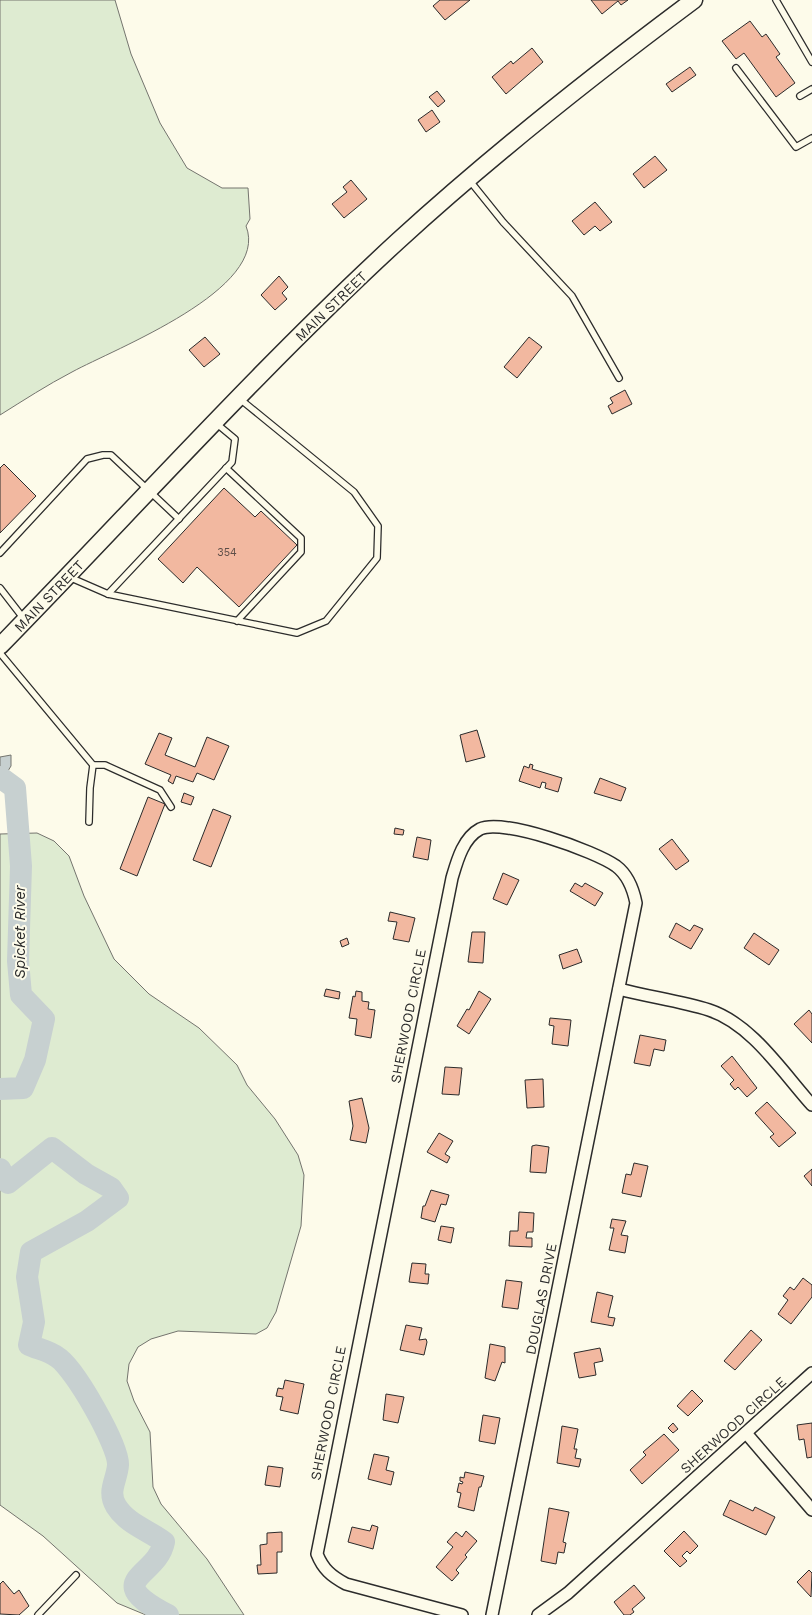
<svg xmlns="http://www.w3.org/2000/svg" width="812" height="1615" viewBox="0 0 812 1615" font-family="'Work Sans',sans-serif">
	<style>
		.green { fill: #deebd1; stroke: #74746e }
		.water { fill: #c7d0d0; stroke: #74746e }
		.lines { fill: none; stroke-linecap: round; stroke-linejoin: round }
		.river { stroke: #c7d0d0; stroke-width: 22 }
		.building { fill: #f2b8a0; stroke: #2b2b2b }
		.lane-casing { stroke: #2b2b2b; stroke-width: 8 }
		.street-casing { stroke: #2b2b2b; stroke-width: 14 }
		.secondary-casing { stroke: #2b2b2b; stroke-width: 19 }
		.lane { stroke: #fdfbea; stroke-width: 5.5 }
		.street { stroke: #fdfbea; stroke-width: 11 }
		.secondary { stroke: #fdfbea; stroke-width: 16 }
		.labels { text-anchor: middle; dominant-baseline: central; stroke-width: 4; stroke-linejoin: round; paint-order: stroke }
		.number-label { font-size: 11px; fill: #5d4e48 }
		.street-label { font-size: 14px; fill: #2b2b2b; stroke: #fdfbea }
		.water-label { font-size: 15px; font-style: italic; fill: #2b2b2b; stroke: #fdfbea }
	</style>
	<rect width="100%" height="100%" fill="#fdfbea"/>
	<!-- green -->
	<g class="green">
		<path d="M0,0H115L131,54L160,123L187,168L222,188H248L250,219L246,226C271,289 114,349 72,372C47,385 24,400 0,415Z"/>
		<path d="M37,833L54,841L69,856L84,896L114,959L149,994L199,1028L237,1065L247,1085L275,1119L298,1155L304,1175L301,1226L276,1312L267,1328L256,1334L178,1331L151,1339L138,1347L129,1364L127,1381L134,1401L150,1432L153,1487L161,1504L207,1559L244,1615H146L117,1603L43,1536L0,1505V834Z"/>
	</g>
	<!-- water -->
	<path class="water" d="M11,755V766L0,784V757Z"/>
	<g class="lines">
		<!-- river -->
		<g class="river">
			<path d="M0,777L15,788L21,866L18,961L21,995L44,1019L35,1060L23,1088L0,1089"/>
			<path d="M0,1169L8,1183L52,1148L86,1174L111,1188L118,1198L87,1221L31,1252L27,1277L34,1322L29,1345C38,1349 49,1351 57,1357C74,1367 119,1446 118,1465C117,1480 107,1491 116,1506C127,1524 148,1530 164,1542C157,1578 99,1579 168,1615"/>
		</g>
	</g>
	<!-- building -->
	<g class="building">
		<path d="M440,0H470L445,20L433,6Z"/>
		<path d="M591,0H628L621,5L618,1L602,14Z"/>
		<path d="M750,21L762,37L766,34L780,54L776,57L795,83L776,97L744,53L736,59L722,41Z"/>
		<path d="M532,48L543,62L506,94L492,77L511,61L513,64Z"/>
		<path d="M690,67L696,75L672,92L666,84Z"/>
		<path d="M437,91L445,101L438,107L429,97Z"/>
		<path d="M432,110L440,122L426,132L418,120Z"/>
		<path d="M655,156L667,170L644,188L633,174Z"/>
		<path d="M351,180L367,199L344,218L332,204L347,192L343,187Z"/>
		<path d="M595,202L612,222L600,231L595,226L584,235L572,221Z"/>
		<path d="M279,276L288,287L282,293L287,299L275,310L261,295Z"/>
		<path d="M205,337L220,354L204,367L189,350Z"/>
		<path d="M529,337L542,347L517,378L504,367Z"/>
		<path d="M625,390L632,404L612,414L608,406L613,403L610,398Z"/>
		<path d="M4,464L36,496L0,533V468Z"/>
		<path d="M224,488L255,517L261,511L297,545L239,607L197,567L183,583L158,559Z"/>
		<path d="M477,730L485,757L466,762L460,735Z"/>
		<path d="M159,733L172,738L165,755L195,767L207,737L229,746L214,780L197,773L193,782L176,776L173,784L168,781L171,775L145,764Z"/>
		<path d="M530,764L533,765L532,769L562,778L558,792L545,788L546,783L542,782L540,788L519,781L524,766L529,768Z"/>
		<path d="M600,778L626,788L621,801L594,793Z"/>
		<path d="M184,793L194,797L191,805L181,802Z"/>
		<path d="M148,797L165,804L137,876L120,869Z"/>
		<path d="M213,809L231,816L211,867L193,860Z"/>
		<path d="M395,828L404,830L403,835L394,834Z"/>
		<path d="M417,837L431,840L428,860L413,857Z"/>
		<path d="M672,839L689,861L676,870L659,849Z"/>
		<path d="M503,873L519,880L507,905L493,899Z"/>
		<path d="M575,883L582,887L585,883L603,893L595,906L570,891Z"/>
		<path d="M390,912L415,918L409,942L393,939L397,922L388,921Z"/>
		<path d="M676,923L690,931L694,925L703,929L691,949L669,937Z"/>
		<path d="M472,932H485L483,963L468,962Z"/>
		<path d="M754,933L779,950L769,965L744,948Z"/>
		<path d="M347,938L349,944L342,947L340,941Z"/>
		<path d="M577,949L582,962L563,969L559,955Z"/>
		<path d="M326,989L340,992L339,999L324,996Z"/>
		<path d="M356,991L362,992V1001L369,1002L368,1009L375,1010L371,1038L355,1035L357,1019L349,1018L353,996L355,997Z"/>
		<path d="M479,991L491,999L469,1034L457,1026L467,1009L469,1010Z"/>
		<path d="M809,1010L812,1014V1043L794,1024Z"/>
		<path d="M550,1018L571,1020L568,1046L552,1044L554,1026L549,1025Z"/>
		<path d="M640,1035L666,1040L664,1051L654,1049L650,1066L634,1063Z"/>
		<path d="M732,1056L757,1088L747,1097L738,1087L735,1090L730,1084L734,1080L721,1066Z"/>
		<path d="M445,1067L462,1068L459,1095L442,1094Z"/>
		<path d="M543,1079L544,1107L527,1108L525,1080Z"/>
		<path d="M362,1098L369,1128L366,1143L350,1140L353,1126L349,1101Z"/>
		<path d="M767,1102L796,1133L779,1147L770,1137L774,1134L755,1113Z"/>
		<path d="M439,1133L453,1141L445,1154L450,1157L447,1163L427,1152Z"/>
		<path d="M536,1145L549,1147L546,1173L530,1172L532,1146Z"/>
		<path d="M634,1163L648,1166L641,1197L622,1193L626,1174L631,1175Z"/>
		<path d="M812,1169V1186L804,1176Z"/>
		<path d="M431,1190L449,1195L446,1205L441,1204L435,1222L421,1218L423,1206H425Z"/>
		<path d="M519,1212L534,1213L533,1232H527L526,1238H532V1247L509,1246L510,1231H518Z"/>
		<path d="M612,1219L626,1221L621,1235L628,1236L625,1253L609,1250L614,1228H610Z"/>
		<path d="M441,1226L454,1228L451,1243L438,1240Z"/>
		<path d="M412,1263L426,1264L425,1274H429L428,1284L409,1282Z"/>
		<path d="M803,1278L812,1285V1297L791,1324L778,1314L788,1300L783,1296L790,1287L794,1290Z"/>
		<path d="M506,1280L522,1282L518,1309L502,1307Z"/>
		<path d="M597,1292L613,1296L608,1317L615,1318L613,1326L591,1322Z"/>
		<path d="M406,1325L422,1328L419,1340L426,1339L427,1342L424,1355L400,1350Z"/>
		<path d="M751,1330L762,1340L735,1370L724,1361Z"/>
		<path d="M490,1344L505,1347V1363L502,1362L495,1381L485,1378Z"/>
		<path d="M600,1348L603,1361L594,1363L596,1375L579,1378L574,1353Z"/>
		<path d="M285,1380L304,1384L298,1414L280,1410L283,1397L276,1396L278,1388L283,1389Z"/>
		<path d="M692,1390L703,1401L688,1416L677,1406Z"/>
		<path d="M386,1394L404,1397L398,1423L383,1420Z"/>
		<path d="M483,1415L500,1418L495,1444L479,1441Z"/>
		<path d="M673,1423L678,1429L673,1433L668,1428Z"/>
		<path d="M812,1423V1457L807,1458L804,1439L799,1440L797,1425Z"/>
		<path d="M562,1426L578,1429L574,1449H577L575,1458L581,1459L579,1467L557,1463Z"/>
		<path d="M664,1434L679,1450L642,1484L630,1470L646,1455L643,1452Z"/>
		<path d="M374,1454L389,1457L386,1470L394,1472L391,1485L368,1479Z"/>
		<path d="M268,1466L283,1468L280,1487L265,1485Z"/>
		<path d="M465,1472L484,1476L481,1487H479L474,1511L458,1507L461,1493L457,1492L459,1483L462,1484L463,1482L460,1481V1477L464,1478Z"/>
		<path d="M730,1500L753,1511L755,1507L775,1517L766,1535L723,1515Z"/>
		<path d="M549,1508L569,1512L563,1542L566,1543L564,1553L558,1552L556,1564L541,1561Z"/>
		<path d="M372,1525L378,1527L373,1549L348,1542L352,1527L370,1531Z"/>
		<path d="M466,1531L477,1541L465,1555L467,1557L456,1570L459,1573L452,1581L436,1567L453,1547L447,1542L456,1532L462,1537Z"/>
		<path d="M684,1531L698,1546L690,1554L687,1551L682,1556L687,1561L680,1567L664,1551Z"/>
		<path d="M282,1532V1552H277V1573L258,1574L257,1565H261L260,1545L267,1544V1533Z"/>
		<path d="M809,1570L812,1573L811,1597L797,1582Z"/>
		<path d="M3,1581L14,1594L19,1590L29,1606L19,1615L0,1614V1584Z"/>
		<path d="M634,1585L645,1598L632,1609L634,1612L630,1615H624L614,1602Z"/>
	</g>
	<g class="lines">
		<!-- lane casing -->
		<g class="lane-casing">
			<g id="lane">
				<path d="M776,0L812,62"/>
				<path d="M736,68L796,147L812,138"/>
				<path d="M800,96L812,89"/>
				<path d="M470,181L503,222L572,296L619,378"/>
				<path d="M226,468L301,538V552L237,621"/>
				<path d="M0,553L87,459L103,455H111L179,519"/>
				<path d="M69,577L108,594L297,633L326,621L377,558L378,526L354,492L240,399"/>
				<path d="M0,588L24,619"/>
				<path d="M108,594L232,462L235,439L217,424"/>
				<path d="M0,653L93,765H105L160,790L171,807"/>
				<path d="M89,822L90,788L93,765"/>
				<path d="M38,1615L76,1575"/>
			</g>
		</g>
		<!-- street casing -->
		<g class="street-casing">
			<g id="street">
				<path d="M619,989C649,997 680,1001 709,1010C752,1024 783,1073 812,1105"/>
				<path d="M746,1433L812,1510"/>
				<path d="M462,1615L346,1584C331,1576 323,1569 317,1554L452,878C457,861 463,838 480,829C503,818 595,851 616,866C628,875 633,888 636,903L492,1615"/>
				<path d="M538,1615L568,1593L812,1373"/>
			</g>
		</g>
		<!-- secondary casing -->
		<g class="secondary-casing">
			<path id="secondary" d="M0,646C132,511 259,369 398,241C492,155 592,76 694,0"/>
		</g>
		<!-- lane -->
		<use href="#lane" class="lane"/>
		<!-- street -->
		<use href="#street" class="street"/>
		<!-- secondary -->
		<use href="#secondary" class="secondary"/>
	</g>
	<g class="labels">
		<!-- number labels -->
		<g class="number-label">
			<text x="227" y="552">354</text>
		</g>
		<!-- street labels -->
		<g class="street-label">
			<text transform="translate(331 306) rotate(-44)">MAIN STREET</text>
			<text transform="translate(49 596) rotate(-46)">MAIN STREET</text>
			<text transform="translate(408 1016) rotate(-79)">SHERWOOD CIRCLE</text>
			<text transform="translate(541 1299) rotate(-79)">DOUGLAS DRIVE</text>
			<text transform="translate(328 1413) rotate(-79)">SHERWOOD CIRCLE</text>
			<text transform="translate(733 1425) rotate(-42)">SHERWOOD CIRCLE</text>
		</g>
		<!-- water labels -->
		<g class="water-label">
			<text transform="translate(20 932) rotate(-90)">Spicket River</text>
		</g>
	</g>
</svg>
